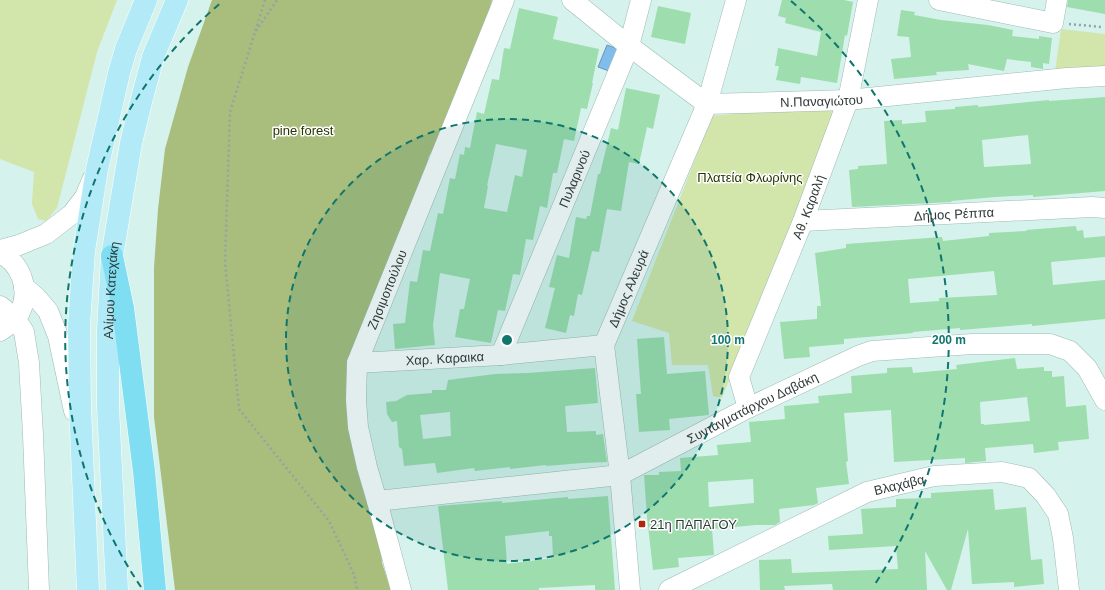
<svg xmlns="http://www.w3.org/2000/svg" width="1105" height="590" viewBox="0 0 1105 590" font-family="Arial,sans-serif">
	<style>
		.green { fill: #d2e5aa }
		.forest { fill: #a9be7c }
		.water { fill: #81bdec; stroke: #6896b6 }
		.building { fill: #9dddae; fill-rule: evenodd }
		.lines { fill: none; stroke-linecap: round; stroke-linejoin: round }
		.minor-casing { stroke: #9fbab4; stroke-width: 21 }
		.major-casing { stroke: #fff; stroke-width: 23 }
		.highway-casing { stroke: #fff; stroke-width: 23 }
		.path { stroke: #91a6a1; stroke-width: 2.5; stroke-dasharray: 2 3; stroke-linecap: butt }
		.minor { stroke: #fff; stroke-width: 20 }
		.major { stroke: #b2ebf7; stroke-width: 22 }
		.highway { stroke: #7fdef2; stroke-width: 22 }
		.ring { fill: none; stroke: #0f766e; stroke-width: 2; stroke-dasharray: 7 5 }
		.poi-dot { fill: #b32709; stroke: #fff; stroke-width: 1.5 }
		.labels { text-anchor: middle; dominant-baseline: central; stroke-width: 3; stroke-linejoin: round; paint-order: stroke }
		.street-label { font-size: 13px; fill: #2f3a38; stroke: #fff }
		.park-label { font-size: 13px; fill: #283401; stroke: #fff }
		.poi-label { font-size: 13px; fill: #2f3a38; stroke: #fff; text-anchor: start }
		.centre { fill: #0f766e; stroke: #fff; stroke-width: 2 }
		.ring-label { font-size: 12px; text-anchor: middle; font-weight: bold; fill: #0f766e; stroke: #fff; stroke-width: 3; stroke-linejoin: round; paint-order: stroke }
	</style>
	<rect width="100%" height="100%" fill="#d6f2ec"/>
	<!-- green -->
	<g class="green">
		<path d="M0,0H117L97,52L57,208L46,221L38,219L32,204L34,172L0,159Z"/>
		<path d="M1061,29L1105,34V69L1055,72Z"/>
		<path d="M822,106L832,108L835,116L722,398L713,396L708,365H672L669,333L632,321L712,116L722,115Z"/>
	</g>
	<!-- forest -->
	<path class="forest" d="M212,0H492L468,89L429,156L400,257L367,339L358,426L377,499L382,563L391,590H175L154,417V268L158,209L165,149L188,67Z"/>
	<!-- water -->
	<path class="water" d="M607,45L618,49L609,71L598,67Z"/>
	<!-- building -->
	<g class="building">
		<path d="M782,0H844L853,2L847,36L845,35L837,83L801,77L800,84L776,80L779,66H775L778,48L817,56L821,32L785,23L786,18L778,16Z"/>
		<path d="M1068,0H1105V14L1067,7Z"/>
		<path d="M658,6L691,13L685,44L651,37Z"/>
		<path d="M519,8L558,17L553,39L599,49L592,83H593L587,109L581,108L574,141L564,139L557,173H553L547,208L540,206L533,240L526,239L520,275L513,274L505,311L498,310L491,343L455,337L460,309H464L470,279L440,273L433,325L435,345L395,349L393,324L405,323L410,281L417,282L423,250L430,251L438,213L443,214L450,178L455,179L460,154L464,155L465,147L470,148L477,112L484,114L492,79L499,80L504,48L510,49ZM496,144L527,150L522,177L515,175L507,212L484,208L488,186H487Z"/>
		<path d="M901,10L915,12L914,15L941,20L988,25L1013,30L1012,36L1039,39V36L1052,38L1049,64L1043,63V69L1031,67V62L1007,59L1004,71L968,64L969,70L936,72L937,75L894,79L891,59L911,57L909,37L897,36Z"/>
		<path d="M626,88L660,95L653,129L647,127L639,164L629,162L621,211L607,209L599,252L592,251L582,295L578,294L574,316L570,315L566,333L545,328L555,288L549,287L557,255L569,258L576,217L586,219L587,216H590L598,174H600L611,128L618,130Z"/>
		<path d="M1105,97V191L1033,197V195L995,197L951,201L952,202L852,207L849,170L858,169V166L887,164L884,121L902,120V124L926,122L925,111L955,109V107L978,105V107L1049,100V101ZM1028,135L1031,164L984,167L982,140Z"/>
		<path d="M1076,226L1077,231L1083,230L1084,238L1105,236V257L1051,262L1053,285L1105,280V319L1032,326V324L960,330V328L913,332V333L844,339V344L809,347L810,357L784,359L780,322L817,319V306H821L815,253L846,248V244L942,237L943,241L989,236V233L1027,231L1026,230ZM994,271L997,295L939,298V301L910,303L908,279Z"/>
		<path d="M664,337L667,374L705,371L709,415L669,419L670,430L639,432L636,394H641L637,339Z"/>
		<path d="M1015,358L1017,369L1044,367V371H1052V377L1064,376L1066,407L1086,405L1089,439L1058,442L1059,450L1034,453L1033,444L985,448L986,461L965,463V458L894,462L891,410L844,413L848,461L846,462L849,484L816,488L818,503L814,505L779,509L780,522L775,525H756L712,529L714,555L678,558L679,567L653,570L647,517L644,475H659V472L681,471L680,458L718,455L717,445L751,442L749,422L785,419L784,406L819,403L818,396L852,393L851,376L887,373V368L912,367L913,373L957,369L956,365ZM1027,397L1030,421L984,425V424H981L980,402ZM753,479L754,503L709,507L708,482Z"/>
		<path d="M595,368L598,403L565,406L567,432L596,431V435L603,434L607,462L582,463L546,466V465L510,469V467L475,471L474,468L437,473L435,463L404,466L402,449L399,447L397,421L392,422L387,414L386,402L396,401L407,395L432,393V390H446L448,380L495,374L528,373ZM450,412L451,436L423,439L420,415Z"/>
		<path d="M993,489L995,510L1026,507L1031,560L1042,559L1044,584L1014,587V582L972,584L968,529L951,590H947L925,551L927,590H833L832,584L784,586L785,590H760L759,560L791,559L792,573L898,569L896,546L829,550L828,536L863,534L861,509L896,507V499L931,498V493Z"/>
		<path d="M608,496L615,590H595V585L539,588V590H448L438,506L502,501V503L568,497V499ZM549,531V536H552L553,558L507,564L505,536Z"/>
	</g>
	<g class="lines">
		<!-- minor casing -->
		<g class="minor-casing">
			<g id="minor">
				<path id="s1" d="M572,0L629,46L707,104L848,100L1067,78L1105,76"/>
				<path d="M939,0L1053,23L1057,0"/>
				<path id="s2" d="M803,221L1092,207L1105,208"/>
				<path d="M0,250L19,245L46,234L72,214L85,197L92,180"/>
				<path d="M0,254C3,255 6,257 8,258C24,271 29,294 20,312C15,320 8,326 0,331"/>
				<path d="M24,287L36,297L48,311L58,336L74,411"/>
				<path d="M0,306L15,318L24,332L29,363L33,435L39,590"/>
				<path id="s3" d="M501,355L629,46L641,0"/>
				<path id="s4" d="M357,363L501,355L604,345"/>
				<path id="s5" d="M748,408L739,377L803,221L848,100L868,0"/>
				<path id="s6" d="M377,501L620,475L748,408L858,356L872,351L972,344H1050L1070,351L1087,368L1105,400"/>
				<path id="s7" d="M401,590L377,501L367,467L358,427L356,400L357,363L504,0"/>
				<path id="s8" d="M630,590L620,475L604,345L707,104L736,0"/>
				<path id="s9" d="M669,590L867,492L934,476L1002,472L1029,478L1046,496L1058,514L1063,538L1069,590"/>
			</g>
		</g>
		<!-- major casing -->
		<g class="major-casing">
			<g id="major">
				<path d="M88,590L80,407L79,325L84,251L97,169L119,73L126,49L146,0"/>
				<path id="s10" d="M117,590L108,406V330L112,256L131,143L140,106L153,57L177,0"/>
			</g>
		</g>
		<!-- highway casing -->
		<g class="highway-casing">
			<path id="highway" d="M112,256L123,308L144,471L155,590"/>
		</g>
		<!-- path -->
		<g class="path">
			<path d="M265,0L230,112L225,262L239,409L329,521L354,574L357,590"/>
			<path d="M1069,24L1102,27"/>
			<path d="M256,31L277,0"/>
		</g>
		<!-- minor -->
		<use href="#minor" class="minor"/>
		<!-- major -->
		<use href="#major" class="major"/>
		<!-- highway -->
		<use href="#highway" class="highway"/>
	</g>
	<!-- distance rings -->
	<circle cx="507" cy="340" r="221" fill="#0f766e" fill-opacity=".12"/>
	<g class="ring">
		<circle cx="507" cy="340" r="221"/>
		<path d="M141 587A442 442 0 0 1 223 1M791 1A442 442 0 0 1 873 587"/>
	</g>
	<!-- markers -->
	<rect class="poi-dot" x="638" y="520" width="8" height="8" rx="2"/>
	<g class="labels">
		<!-- street labels -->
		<g class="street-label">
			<text stroke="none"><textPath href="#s1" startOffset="285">Ν.Παναγιώτου</textPath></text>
			<text stroke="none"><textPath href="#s3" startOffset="191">Πυλαρινού</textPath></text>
			<text stroke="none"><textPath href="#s5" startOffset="216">Αθ. Καραλή</textPath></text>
			<text stroke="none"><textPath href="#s2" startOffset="151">Δήμος Ρέππα</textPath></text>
			<text stroke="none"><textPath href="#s8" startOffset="308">Δήμος Αλευρά</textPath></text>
			<text stroke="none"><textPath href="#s7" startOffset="312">Ζησιμοπούλου</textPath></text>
			<text stroke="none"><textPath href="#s10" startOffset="300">Αλίμου Κατεχάκη</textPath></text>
			<text stroke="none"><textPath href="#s4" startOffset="88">Χαρ. Καραικα</textPath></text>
			<text stroke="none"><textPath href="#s6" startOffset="393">Συνταγματάρχου Δαβάκη</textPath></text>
			<text stroke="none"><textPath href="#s9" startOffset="254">Βλαχάβα</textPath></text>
		</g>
		<!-- park labels -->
		<g class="park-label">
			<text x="303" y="130">pine forest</text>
			<text x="750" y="177">Πλατεία Φλωρίνης</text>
		</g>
		<!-- poi labels -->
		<g class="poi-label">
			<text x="650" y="524">21η ΠΑΠΑΓΟΥ</text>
		</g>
	</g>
	<circle cx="507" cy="340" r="6" class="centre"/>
	<g class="ring-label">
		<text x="728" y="344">100 m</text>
		<text x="949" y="344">200 m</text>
	</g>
</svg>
